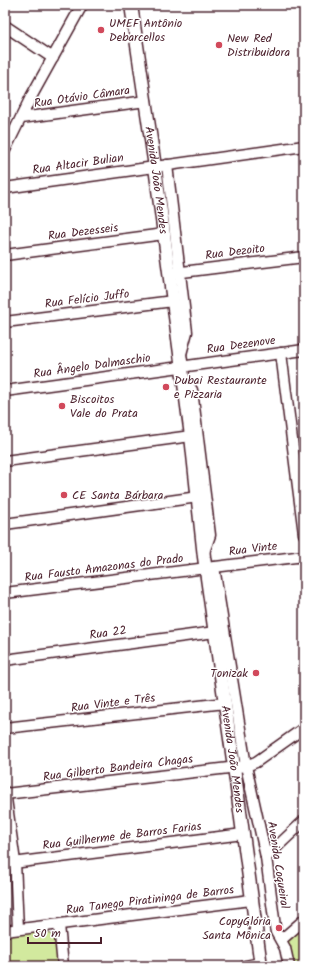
<svg xmlns="http://www.w3.org/2000/svg" width="309" height="971" viewBox="0 0 309 971" font-family="Kalam,sans-serif">
	<style>
		.green { fill: #d2e99e; stroke: #8e8464 }
		.lines { fill: none; stroke-linecap: round; stroke-linejoin: round }
		.minor-casing { stroke: #4a1f2b; stroke-width: 13 }
		.major-casing { stroke: #4a1f2b; stroke-width: 15 }
		.minor { stroke: #fff; stroke-width: 10 }
		.major { stroke: #fff; stroke-width: 12 }
		.poi-dot { fill: #d1495b; stroke: #fff; stroke-width: 1.5 }
		.labels { text-anchor: middle; dominant-baseline: central; stroke-width: 3; stroke-linejoin: round; paint-order: stroke }
		.poi-label { font-size: 12px; fill: #4a1f2b; stroke: #fff; text-anchor: start }
		.street-label { font-size: 12px; fill: #4a1f2b; stroke: #fff }
	</style>
	<rect width="100%" height="100%" fill="#fff"/>
	<filter id="ink" filterUnits="userSpaceOnUse"><feTurbulence type="fractalNoise" baseFrequency=".025" numOctaves="2"/><feDisplacementMap in="SourceGraphic" scale="8" xChannelSelector="R" yChannelSelector="G"/><feConvolveMatrix kernelMatrix="1 2 1 2 8 2 1 2 1" color-interpolation-filters="sRGB"/></filter>
	<g filter="url(#ink)">
		<!-- green -->
		<g class="green">
			<path d="M304,927V966H291L288,941Z"/>
			<path d="M45,932L50,933L55,938L58,966H5V936Z"/>
		</g>
		<g class="lines">
			<!-- minor casing -->
			<g class="minor-casing">
				<g id="minor">
					<path d="M5,26L53,58"/>
					<path d="M21,118L146,101"/>
					<path d="M5,150L31,97L82,5"/>
					<path d="M167,165L187,332L181,354"/>
					<path d="M5,188L304,146"/>
					<path d="M5,255L164,234"/>
					<path d="M174,273L304,257"/>
					<path d="M5,322L173,301"/>
					<path d="M281,353L304,534"/>
					<path d="M183,377L192,390L210,535L204,552"/>
					<path d="M5,391L304,350"/>
					<path d="M5,461L191,436"/>
					<path d="M5,524L198,497"/>
					<path d="M214,567L246,766L266,857L275,927L276,932L285,948L289,966"/>
					<path d="M5,593L304,556"/>
					<path d="M5,660L215,632"/>
					<path d="M5,728L225,703"/>
					<path d="M5,792L15,862L18,929"/>
					<path d="M5,794L246,766L256,762L304,728"/>
					<path d="M266,857L304,821"/>
					<path d="M5,864L243,834"/>
					<path d="M59,925L63,966"/>
					<path d="M5,931L251,900"/>
					<path d="M281,940L304,920"/>
					<path d="M245,966L260,963"/>
				</g>
			</g>
			<!-- major casing -->
			<g class="major-casing">
				<g id="major">
					<path id="s1" d="M131,5L155,167L191,436L204,557L234,767L261,966"/>
				</g>
			</g>
			<!-- minor -->
			<use href="#minor" class="minor"/>
			<!-- major -->
			<use href="#major" class="major"/>
		</g>
	</g>
	<!-- markers -->
	<g class="poi-dot">
		<circle cx="101" cy="30" r="4"/>
		<circle cx="219" cy="45" r="4"/>
		<circle cx="166" cy="387" r="4"/>
		<circle cx="62" cy="406" r="4"/>
		<circle cx="64" cy="495" r="4"/>
		<circle cx="256" cy="673" r="4"/>
		<circle cx="279" cy="928" r="4"/>
	</g>
	<g class="labels">
		<!-- poi labels -->
		<g class="poi-label">
			<text x="109" y="23">UMEF Antônio<tspan x="109" dy="14">Debarcellos</tspan></text>
			<text x="227" y="38">New Red<tspan x="227" dy="14">Distribuidora</tspan></text>
			<text x="174" y="380">Dubai Restaurante<tspan x="174" dy="14">e Pizzaria</tspan></text>
			<text x="70" y="399">Biscoitos<tspan x="70" dy="14">Vale do Prata</tspan></text>
			<text x="72" y="495">CE Santa Bárbara</text>
			<text x="248" y="673" text-anchor="end">Tonizak</text>
			<text x="271" y="921" text-anchor="end">CopyGlória<tspan x="271" dy="14">Santa Mônica</tspan></text>
		</g>
		<!-- street labels -->
		<g class="street-label">
			<text transform="translate(82 97) rotate(-8)">Rua Otávio Câmara</text>
			<text transform="translate(78 164) rotate(-8)">Rua Altacir Bulian</text>
			<text stroke="none"><textPath href="#s1" startOffset="177">Avenida João Mendes</textPath></text>
			<text transform="translate(83 232) rotate(-7)">Rua Dezesseis</text>
			<text transform="translate(235 252) rotate(-7)">Rua Dezoito</text>
			<text transform="translate(87 299) rotate(-7)">Rua Felício Juffo</text>
			<text transform="translate(241 345) rotate(-8)">Rua Dezenove</text>
			<text transform="translate(92 366) rotate(-8)">Rua Ângelo Dalmaschio</text>
			<text transform="translate(253 549) rotate(-7)">Rua Vinte</text>
			<text transform="translate(104 568) rotate(-7)">Rua Fausto Amazonas do Prado</text>
			<text transform="translate(108 633) rotate(-8)">Rua 22</text>
			<text transform="translate(113 703) rotate(-7)">Rua Vinte e Três</text>
			<text stroke="none"><textPath href="#s1" startOffset="761">Avenida João Mendes</textPath></text>
			<text transform="translate(118 768) rotate(-7)">Rua Gilberto Bandeira Chagas</text>
			<text transform="translate(122 836) rotate(-7)">Rua Guilherme de Barros Farias</text>
			<text transform="translate(278 865) rotate(81)">Avenida Coqueiral</text>
			<text transform="translate(150 900) rotate(-7)">Rua Tanego Piratininga de Barros</text>
		</g>
	</g>
	<!-- margin -->
	<rect width="309" height="971" fill="none" stroke="#fff" stroke-width="20"/>
	<rect x="10" y="10" width="289" height="951" fill="none" stroke="#4a1f2b" stroke-width="1.5" filter="url(#ink)"/>
	<!-- scale -->
	<path d="M28 937v6h73v-6" fill="none" stroke="#4a1f2b" stroke-width="2"/>
	<text x="34" y="937" font-size="12" fill="#4a1f2b" stroke="#ffffff" stroke-width="3" paint-order="stroke">50 m</text>
</svg>
